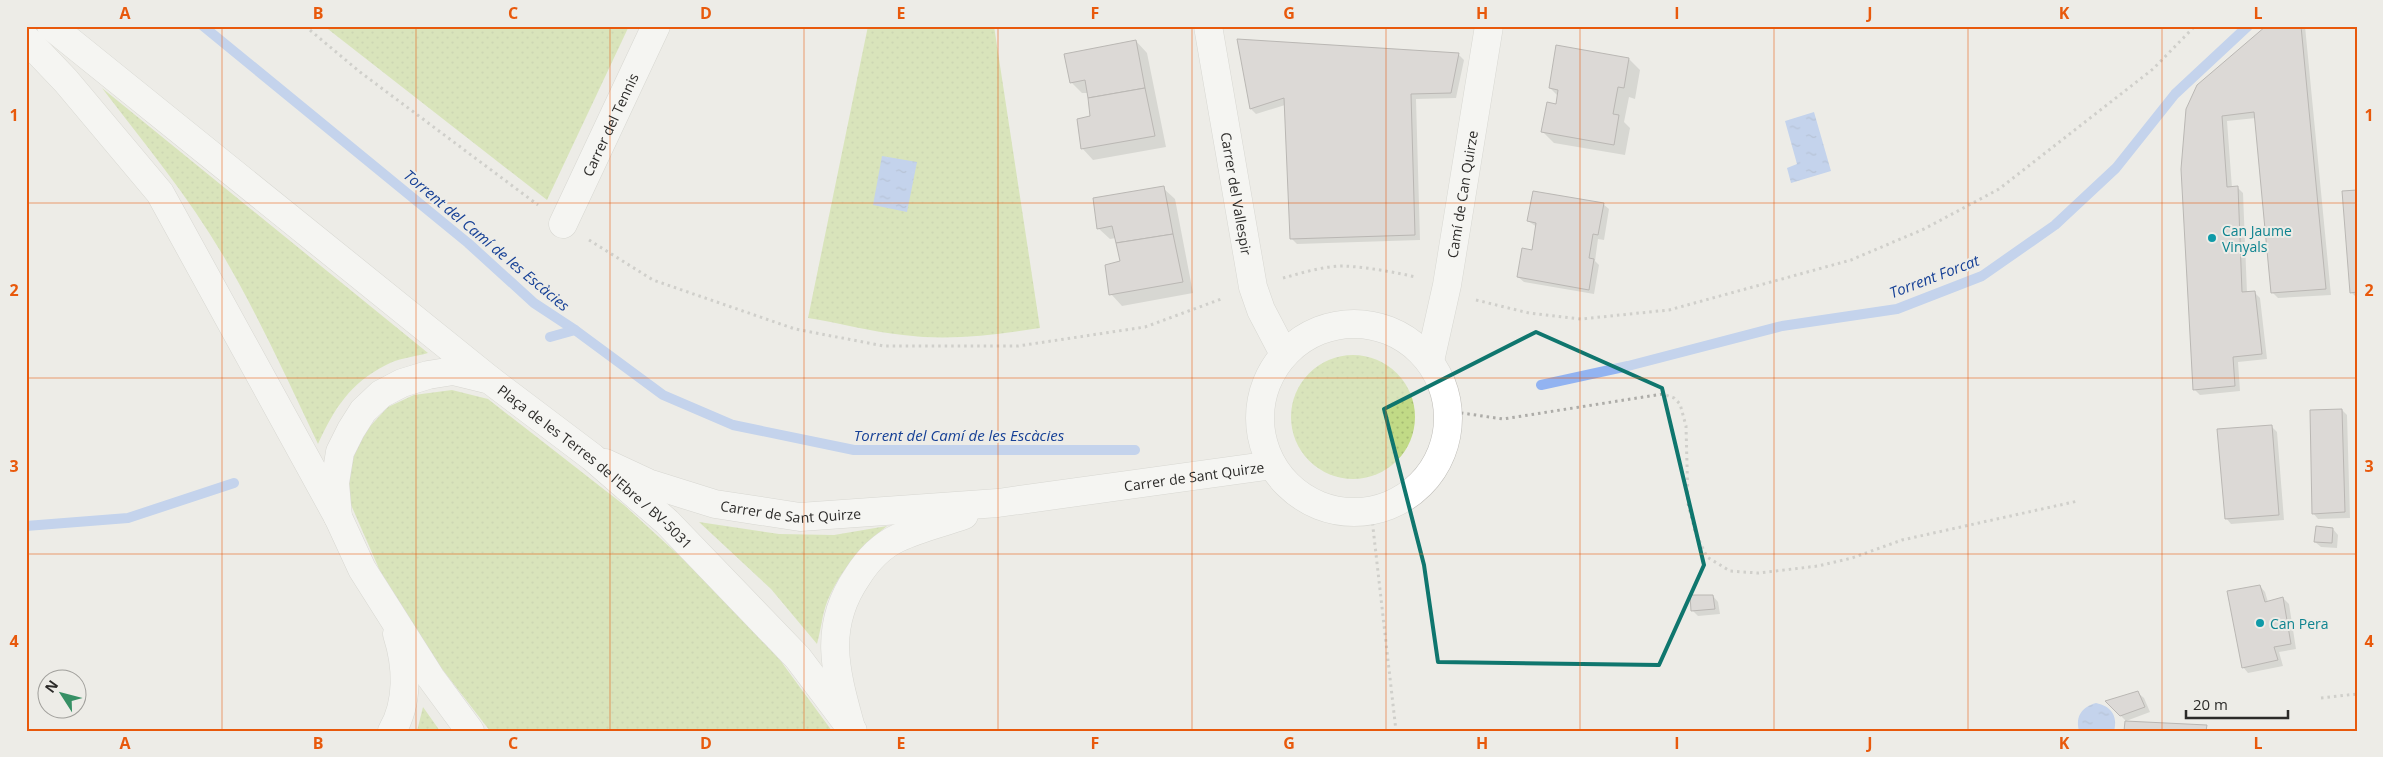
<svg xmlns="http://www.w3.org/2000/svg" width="2383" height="757" viewBox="0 0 2383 757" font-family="'Open Sans',sans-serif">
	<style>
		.grass { fill: url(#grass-dots) }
		.water { fill: url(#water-ripples) }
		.shadow { fill: #0003 }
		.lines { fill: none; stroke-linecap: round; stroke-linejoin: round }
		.stream { stroke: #92b3f1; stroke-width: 10 }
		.building { fill: #c7c1c0; stroke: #7c7675 }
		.minor-casing { stroke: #bfbdb8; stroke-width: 29 }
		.major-casing { stroke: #bfbdb8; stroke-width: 29 }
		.highway-casing { stroke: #bfbdb8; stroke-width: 29 }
		.path { stroke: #adaca8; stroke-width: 3; stroke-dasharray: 2.5 4; stroke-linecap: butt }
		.minor { stroke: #fff; stroke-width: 28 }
		.major { stroke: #fff; stroke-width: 28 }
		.highway { stroke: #fff; stroke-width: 28 }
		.marked { fill: none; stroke: #0f766e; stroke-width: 4; stroke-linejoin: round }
		.grid { fill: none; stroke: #e8590c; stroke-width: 1; stroke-opacity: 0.55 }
		.culture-dot { fill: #0f9aa8; stroke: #edece7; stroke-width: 2 }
		.labels { text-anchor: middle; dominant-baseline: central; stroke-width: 4; stroke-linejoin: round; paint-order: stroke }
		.street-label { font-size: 14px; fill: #2c2b29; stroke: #edece7 }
		.culture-label { font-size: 14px; fill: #0d838f; stroke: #edece7; text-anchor: start }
		.water-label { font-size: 15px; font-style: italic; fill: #164096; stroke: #edece7 }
		.neatline { fill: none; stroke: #e8590c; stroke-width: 2 }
		.grid-label { font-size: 16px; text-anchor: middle; font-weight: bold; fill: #e8590c }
	</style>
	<defs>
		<pattern id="grass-dots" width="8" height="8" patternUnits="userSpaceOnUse" patternTransform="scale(1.25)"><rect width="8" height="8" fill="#c1da86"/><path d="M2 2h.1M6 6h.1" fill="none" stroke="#a6bb74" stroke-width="1.8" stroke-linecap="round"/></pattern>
		<pattern id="water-ripples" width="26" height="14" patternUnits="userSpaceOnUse" patternTransform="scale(1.25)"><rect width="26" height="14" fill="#92b3f1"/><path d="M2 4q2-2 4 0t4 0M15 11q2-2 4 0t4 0" fill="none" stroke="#7792c3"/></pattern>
	</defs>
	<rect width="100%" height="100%" fill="#edece7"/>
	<!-- grass -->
	<g class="grass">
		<path d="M324,26H629L547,200Z"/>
		<path d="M868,26H994L1040,328C995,335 949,341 903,335C871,332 840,323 808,318Z"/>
		<path d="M102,88L428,353C414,357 398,358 386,365C350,383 334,409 318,444C288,381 259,317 224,257C189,197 144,143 102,88Z"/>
		<circle cx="1353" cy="417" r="62"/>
		<path d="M452,390L488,399L624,505L707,581L780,660L832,731H490L439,665L380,571L348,498L349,470L361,436L388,407L414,395Z"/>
		<path d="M699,522L779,534L834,535L887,526C862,546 839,572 827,602C822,615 821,630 817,644L771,589Z"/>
		<path d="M423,707L440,731H417Z"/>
	</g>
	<!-- water -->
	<g class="water">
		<path d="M1814,112L1831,171L1791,183L1787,168L1797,164L1785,121Z"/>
		<path d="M882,156L917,162L907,212L873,205Z"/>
		<path d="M2096,703C2111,706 2118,716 2114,731H2079C2075,716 2082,707 2096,703Z"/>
	</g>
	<!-- shadow -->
	<g class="shadow">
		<path d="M2269,26H2305L2331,295L2278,298L2272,292L2256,118L2227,121L2232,188L2237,187L2243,193L2247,293H2255L2260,298L2267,359L2238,362L2240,391L2200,395L2194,389L2182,169Z"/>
		<path d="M1136,41L1147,53L1166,147L1093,160L1082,148L1092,117L1088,93H1082L1071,82Z"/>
		<path d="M1239,41L1459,55L1464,60L1456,98L1416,99L1420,240L1297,244L1291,238L1285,105L1256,114L1251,109Z"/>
		<path d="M1629,59L1640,70L1635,99L1629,97L1624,122L1630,128L1625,155L1554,143L1543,132L1557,105L1558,96L1550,88Z"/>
		<path d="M1163,188L1175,199L1193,293L1122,306L1111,294L1121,262L1116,238L1110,239L1098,228Z"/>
		<path d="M2357,191V298L2351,292Z"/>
		<path d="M1603,204L1609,209L1604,240L1598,239L1595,261L1599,265L1594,294L1524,282L1518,277L1533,251L1537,227L1528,221Z"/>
		<path d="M2342,410L2347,415L2350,518L2318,519L2313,513Z"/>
		<path d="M2271,426L2277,432L2284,520L2231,524L2226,518Z"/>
		<path d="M2333,529L2338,535L2337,548L2321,547L2315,542Z"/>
		<path d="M2260,586L2265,592L2268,602L2283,598L2289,604L2296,649L2279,652L2283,666L2248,673L2243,667Z"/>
		<path d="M1713,596L1718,602L1720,614L1698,616L1692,610Z"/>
		<path d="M2138,693L2144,698L2150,712L2126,721L2107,702Z"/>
	</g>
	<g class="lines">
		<!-- stream -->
		<g class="stream">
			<path d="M203,26L468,243L534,303L575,330L663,395L733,425L854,450H1135"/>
			<path d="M550,337L575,330"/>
			<path d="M1541,385L1628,366L1782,326L1897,309L1982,276L2055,225L2116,168L2175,94L2248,26"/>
			<path d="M26,526L128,518L234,483"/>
		</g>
	</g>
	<!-- building -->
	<g class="building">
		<path d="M2266,26H2301L2326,289L2271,293L2254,112L2222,116L2227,187L2238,186L2242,292L2255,291L2262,354L2233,357L2235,386L2193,390L2181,169L2186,109L2197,85Z"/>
		<path d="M1237,39L1459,53L1451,93L1411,94L1415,235L1290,239L1284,98L1250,109Z"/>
		<path d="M1136,40L1145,88L1088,98L1085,80L1070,83L1064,54Z"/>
		<path d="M1556,45L1629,58L1624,88L1618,87L1613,114L1619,115L1614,145L1541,132L1547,102L1556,104L1558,90L1549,88Z"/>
		<path d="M1145,88L1155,136L1081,149L1077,119L1090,116L1088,98Z"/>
		<path d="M1164,186L1173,234L1116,243L1112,226L1097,229L1093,198Z"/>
		<path d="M2357,190V292L2350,293L2342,191Z"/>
		<path d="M1533,191L1604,203L1598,235L1593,234L1589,258L1594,259L1589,290L1517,277L1522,248L1532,250L1536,223L1527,221Z"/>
		<path d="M1173,234L1183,282L1109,295L1105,265L1120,261L1116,243Z"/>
		<path d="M2342,409L2345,512L2312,514L2310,410Z"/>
		<path d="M2272,425L2279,515L2225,519L2217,429Z"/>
		<path d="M2316,526L2333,528L2332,543L2314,542Z"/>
		<path d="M2260,585L2265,602L2283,597L2291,644L2274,647L2278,660L2242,668L2227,591Z"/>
		<path d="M1690,595H1713L1715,609L1691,611Z"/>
		<path d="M2138,691L2145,707L2120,716L2105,701Z"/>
		<path d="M2125,721L2207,725L2206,731H2124Z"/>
	</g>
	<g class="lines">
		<!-- minor casing -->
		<g class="minor-casing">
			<g id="minor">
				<path id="s1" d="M1208,26L1253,287L1261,310L1284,354"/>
				<path id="s2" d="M563,224L656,26"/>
				<circle cx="1354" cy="418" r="94"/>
				<path id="s3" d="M1430,361L1447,285L1489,26"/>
				<path id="s4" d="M605,463L648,483L715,504L800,517L998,503L1272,465"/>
				<path d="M851,728C836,673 822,628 857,577C867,561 881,546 898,538C919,528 942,523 964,515"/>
			</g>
		</g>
		<!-- major casing -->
		<g class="major-casing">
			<g id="major">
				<path d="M392,731C409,702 407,665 397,634"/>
				<path id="s5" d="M470,731L431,678L362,569L338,517L335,483L340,452L351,430L363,411L381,394L402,383L428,375L453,371L490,380L592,457L667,522L798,658L853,731"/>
			</g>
		</g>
		<!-- highway casing -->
		<g class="highway-casing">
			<g id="highway">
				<path d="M51,26L490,380"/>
				<path d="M26,39L66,81L160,193L338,517"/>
			</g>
		</g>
		<!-- path -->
		<g class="path">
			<path d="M305,26L360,72L538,205"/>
			<path d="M589,240L653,280L795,329L884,346H1018L1145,327L1224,298"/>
			<path d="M1283,278C1302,273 1323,266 1343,266C1367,267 1393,272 1416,277"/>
			<path d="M1476,300L1529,313L1581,319L1669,310L1851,260L1924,229L1999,189L2153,69L2195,26"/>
			<path d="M1448,411L1503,419L1663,394L1674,398L1680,404L1686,426L1688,503L1696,534L1707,557L1730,571L1758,573L1818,566L1852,558L1902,540L2078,501"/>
			<path d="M1371,510L1396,731"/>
			<path d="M2321,698L2357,694"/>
		</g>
		<!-- minor -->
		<use href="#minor" class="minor"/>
		<!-- major -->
		<use href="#major" class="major"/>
		<!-- highway -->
		<use href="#highway" class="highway"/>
	</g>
	<!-- marked area -->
	<path d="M0 0H2383V757H0ZM1536,332L1662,388L1704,565L1659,665L1438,662L1424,565L1384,409Z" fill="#edece7" fill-opacity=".55" fill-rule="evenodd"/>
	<path class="marked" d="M1536,332L1662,388L1704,565L1659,665L1438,662L1424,565L1384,409Z"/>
	<!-- grid -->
	<path class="grid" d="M222,26V731M416,26V731M610,26V731M804,26V731M998,26V731M1192,26V731M1386,26V731M1580,26V731M1774,26V731M1968,26V731M2162,26V731M26,203H2357M26,378H2357M26,554H2357"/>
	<!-- markers -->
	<g class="culture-dot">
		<circle cx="2212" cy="238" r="5"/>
		<circle cx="2260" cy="623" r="5"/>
	</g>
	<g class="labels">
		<!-- street labels -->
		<g class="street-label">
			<text stroke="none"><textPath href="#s2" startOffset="110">Carrer del Tennis</textPath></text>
			<text stroke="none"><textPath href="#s1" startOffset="170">Carrer del Vallespir</textPath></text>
			<text stroke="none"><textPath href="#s3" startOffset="170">Camí de Can Quirze</textPath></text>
			<text stroke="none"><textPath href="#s5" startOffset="640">Plaça de les Terres de l'Ebre / BV-5031</textPath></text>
			<text stroke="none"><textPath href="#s4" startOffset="600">Carrer de Sant Quirze</textPath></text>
			<text stroke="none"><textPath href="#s4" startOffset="194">Carrer de Sant Quirze</textPath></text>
		</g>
		<!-- culture labels -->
		<g class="culture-label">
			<text x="2222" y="230">Can Jaume<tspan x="2222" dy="16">Vinyals</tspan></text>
			<text x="2270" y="623">Can Pera</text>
		</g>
		<!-- water labels -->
		<g class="water-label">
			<text transform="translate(487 240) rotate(40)">Torrent del Camí de les Escàcies</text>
			<text transform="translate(1934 276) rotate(-21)">Torrent Forcat</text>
			<text x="959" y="435">Torrent del Camí de les Escàcies</text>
		</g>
	</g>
	<!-- border -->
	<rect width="2383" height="757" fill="none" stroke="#edece7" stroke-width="55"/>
	<!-- north arrow -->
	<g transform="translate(62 694) rotate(306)"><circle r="24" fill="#edece7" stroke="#a09f9b"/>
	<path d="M0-4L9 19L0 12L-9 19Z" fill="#379065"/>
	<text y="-8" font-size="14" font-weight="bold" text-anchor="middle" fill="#2c2b29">N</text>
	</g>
	<!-- scale -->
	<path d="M2186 710v8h102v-8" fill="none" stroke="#2c2b29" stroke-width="2.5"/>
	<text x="2193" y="710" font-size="15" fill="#2c2b29" stroke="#edece7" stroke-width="4" paint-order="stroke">20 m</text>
	<rect x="28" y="28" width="2328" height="702" class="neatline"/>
	<g class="grid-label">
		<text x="125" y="19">A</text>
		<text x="318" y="19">B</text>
		<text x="513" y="19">C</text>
		<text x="706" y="19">D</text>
		<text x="901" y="19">E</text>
		<text x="1095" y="19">F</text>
		<text x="1289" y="19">G</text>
		<text x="1482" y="19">H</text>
		<text x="1677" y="19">I</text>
		<text x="1870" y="19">J</text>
		<text x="2064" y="19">K</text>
		<text x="2258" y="19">L</text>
		<text x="14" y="121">1</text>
		<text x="2369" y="121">1</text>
		<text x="14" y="296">2</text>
		<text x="2369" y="296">2</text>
		<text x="14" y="472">3</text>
		<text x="2369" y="472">3</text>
		<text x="14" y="647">4</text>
		<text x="2369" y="647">4</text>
		<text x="125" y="749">A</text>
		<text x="318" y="749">B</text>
		<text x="513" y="749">C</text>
		<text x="706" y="749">D</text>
		<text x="901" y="749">E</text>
		<text x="1095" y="749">F</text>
		<text x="1289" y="749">G</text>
		<text x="1482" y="749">H</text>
		<text x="1677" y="749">I</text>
		<text x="1870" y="749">J</text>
		<text x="2064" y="749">K</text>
		<text x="2258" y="749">L</text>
	</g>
</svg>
